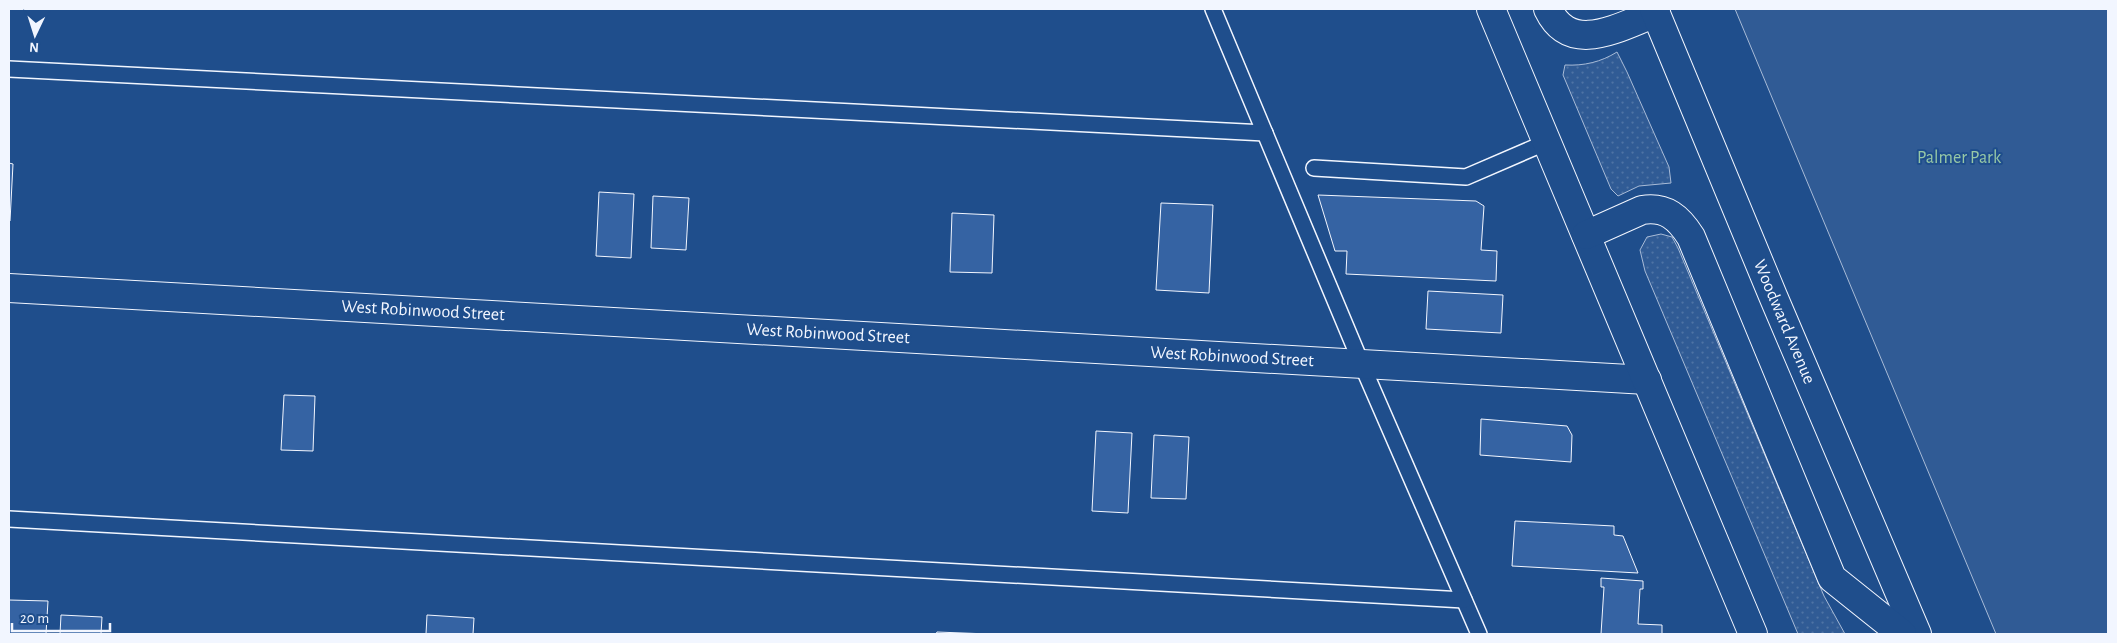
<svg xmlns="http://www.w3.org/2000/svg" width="2117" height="643" viewBox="0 0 2117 643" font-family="'Alegreya Sans',sans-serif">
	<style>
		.grass { fill: url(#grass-dots); stroke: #a8bbd7 }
		.built { fill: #305b95; stroke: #a8bbd7 }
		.building { fill: #3563a3; stroke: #f2f6ff }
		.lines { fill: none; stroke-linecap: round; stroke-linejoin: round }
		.service-casing { stroke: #f2f6ff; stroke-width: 18 }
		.minor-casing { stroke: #f2f6ff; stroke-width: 30 }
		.primary-casing { stroke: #f2f6ff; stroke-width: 30 }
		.service { stroke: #1f4e8c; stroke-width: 15 }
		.minor { stroke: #1f4e8c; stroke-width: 28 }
		.primary { stroke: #1f4e8c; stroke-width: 28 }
		.labels { text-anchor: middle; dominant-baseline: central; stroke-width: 4; stroke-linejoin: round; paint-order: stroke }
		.park-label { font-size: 18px; fill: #97c8a6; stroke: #1f4e8c }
		.street-label { font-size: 18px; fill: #f2f6ff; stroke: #1f4e8c }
	</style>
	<defs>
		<pattern id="grass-dots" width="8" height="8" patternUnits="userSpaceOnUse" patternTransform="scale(1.25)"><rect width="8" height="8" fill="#305b95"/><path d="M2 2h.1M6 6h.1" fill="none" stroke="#4e73a5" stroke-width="1.8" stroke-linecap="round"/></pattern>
	</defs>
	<rect width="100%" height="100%" fill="#1f4e8c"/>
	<!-- grass -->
	<g class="grass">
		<path d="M1617,52L1627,72L1669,167L1671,183L1639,186L1618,196L1611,189L1563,75L1565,65C1584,66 1601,62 1617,52Z"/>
		<path d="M1661,234L1672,237L1678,248L1824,596L1845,634H1798L1645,271L1640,250L1647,237Z"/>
	</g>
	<!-- built -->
	<path class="built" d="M1735,9H2108V634H1996Z"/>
	<!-- building -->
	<g class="building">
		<path d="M9,163L13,164L10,221H9Z"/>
		<path d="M599,192L634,194L631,258L596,256Z"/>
		<path d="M1318,195L1476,201L1484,206L1481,250L1497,251L1496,281L1346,274L1347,251H1335Z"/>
		<path d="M653,196L689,198L686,250L651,248Z"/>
		<path d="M1161,203L1213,205L1209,293L1156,290Z"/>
		<path d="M952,213L994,215L992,273L950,272Z"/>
		<path d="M1428,291L1503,295L1501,333L1426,329Z"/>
		<path d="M284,395L315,396L313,451L281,450Z"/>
		<path d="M1481,419L1567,426L1572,435L1571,462L1480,455Z"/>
		<path d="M1096,431L1132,433L1128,513L1092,511Z"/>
		<path d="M1154,435L1189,437L1186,499L1151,498Z"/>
		<path d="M1515,521L1614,526V535L1623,536L1638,573L1512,566Z"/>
		<path d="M1601,578L1643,581V589H1640L1638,624L1662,625V634H1601L1604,587H1601Z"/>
		<path d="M9,600L48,601L46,634H9Z"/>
		<path d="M61,615L102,617L101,634H60Z"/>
		<path d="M427,615L474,618L473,634H426Z"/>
		<path d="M937,632L989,634H936Z"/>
	</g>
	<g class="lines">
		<!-- service casing -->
		<g class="service-casing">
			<g id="service">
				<path d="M1213,9L1362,365L1479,634"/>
				<path d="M9,69L1265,133"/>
				<path d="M1314,168L1466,177L1547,142"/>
				<path d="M9,519L1464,600"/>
			</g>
		</g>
		<!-- minor casing -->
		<g class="minor-casing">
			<path id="minor" d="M9,288L1647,380"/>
		</g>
		<!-- primary casing -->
		<g class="primary-casing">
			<g id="primary">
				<path d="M1491,9L1753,634"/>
				<path d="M1548,9C1571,57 1620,26 1656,13"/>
				<path d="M1654,9L1773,296L1917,634"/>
				<path d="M1586,235L1642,210C1666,206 1679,218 1691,237L1832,578L1902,634"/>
			</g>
		</g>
		<!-- service -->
		<use href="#service" class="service"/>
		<!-- minor -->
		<use href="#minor" class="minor"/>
		<!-- primary -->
		<use href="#primary" class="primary"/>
	</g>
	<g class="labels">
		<!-- park labels -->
		<g class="park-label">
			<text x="1959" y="158">Palmer Park</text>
		</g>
		<!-- street labels -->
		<g class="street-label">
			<text transform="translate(423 311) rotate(3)">West Robinwood Street</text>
			<text transform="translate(1784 322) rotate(67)">Woodward Avenue</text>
			<text transform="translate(828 334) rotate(3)">West Robinwood Street</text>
			<text transform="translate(1232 357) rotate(3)">West Robinwood Street</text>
		</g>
	</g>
	<!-- border -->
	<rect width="2117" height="643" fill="none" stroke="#f2f6ff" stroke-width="20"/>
	<!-- north arrow -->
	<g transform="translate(35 35) rotate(184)" stroke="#1f4e8c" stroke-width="4" paint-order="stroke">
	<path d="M0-4L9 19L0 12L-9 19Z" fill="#f2f6ff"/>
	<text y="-8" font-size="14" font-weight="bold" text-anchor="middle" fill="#f2f6ff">N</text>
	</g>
	<!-- scale -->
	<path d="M12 623v8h98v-8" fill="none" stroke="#f2f6ff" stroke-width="2.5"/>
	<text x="20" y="623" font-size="15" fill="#f2f6ff" stroke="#1f4e8c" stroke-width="4" paint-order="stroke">20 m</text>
</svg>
